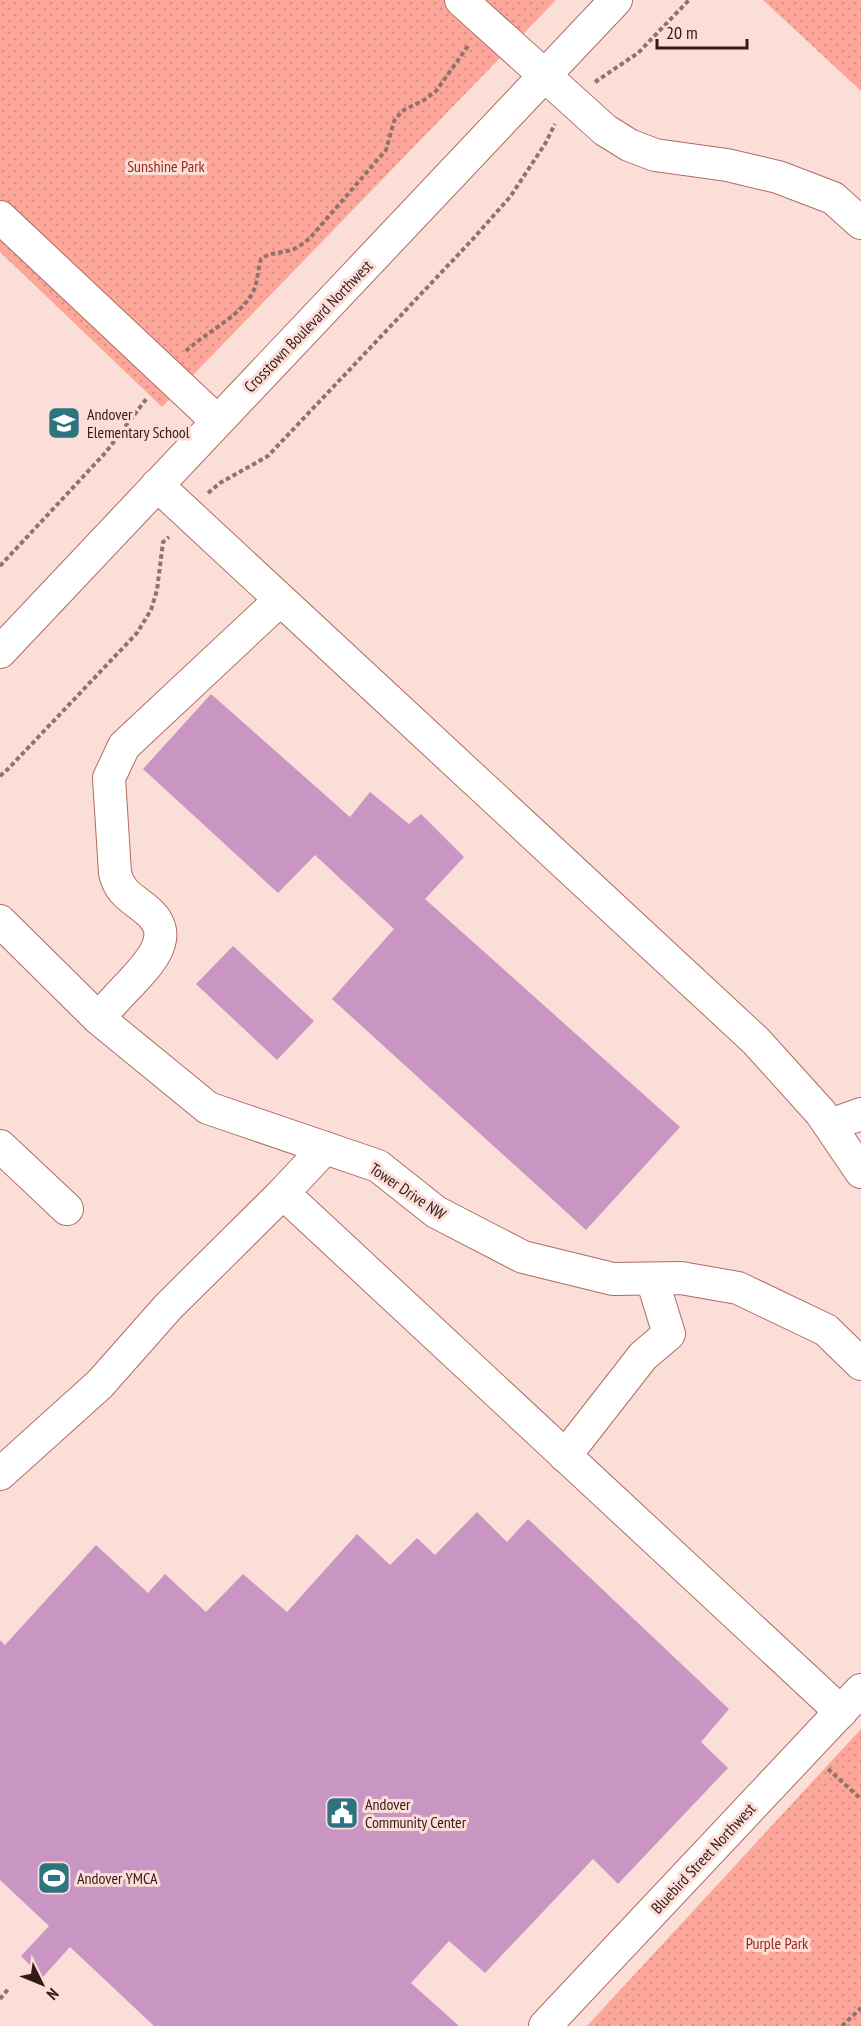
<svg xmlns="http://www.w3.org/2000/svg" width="861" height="2026" viewBox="0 0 861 2026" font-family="'PT Sans Narrow',sans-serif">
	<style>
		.park { fill: url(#park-dots) }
		.building { fill: #c995c3 }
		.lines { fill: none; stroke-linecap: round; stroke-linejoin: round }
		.minor-casing { stroke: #af6d62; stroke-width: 34 }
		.path { stroke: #8f736e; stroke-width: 4; stroke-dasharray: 4.5 3; stroke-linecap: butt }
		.minor { stroke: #fff; stroke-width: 32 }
		.labels { text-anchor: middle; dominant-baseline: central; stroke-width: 6; stroke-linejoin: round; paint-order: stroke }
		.park-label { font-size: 16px; fill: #98291d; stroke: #fcded8 }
		.street-label { font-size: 16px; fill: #351b17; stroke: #fcded8 }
		.poi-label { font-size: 16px; fill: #351b17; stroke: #fcded8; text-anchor: start }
	</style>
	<defs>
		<pattern id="park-dots" width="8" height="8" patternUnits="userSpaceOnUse" patternTransform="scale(1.5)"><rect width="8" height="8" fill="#fca799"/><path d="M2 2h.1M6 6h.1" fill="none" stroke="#d98f83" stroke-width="1.8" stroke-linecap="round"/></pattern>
	</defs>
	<rect width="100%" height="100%" fill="#fcded8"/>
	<!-- park -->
	<g class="park">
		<path d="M0,0H556L162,407L0,252Z"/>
		<path d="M763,0H861V91Z"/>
		<path d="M861,1729V2026H587Z"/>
	</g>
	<!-- building -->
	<g class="building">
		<path d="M211,694L350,817L370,792L409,824L421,814L464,857L425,899L680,1127L586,1230L332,999L394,929L315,855L278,893L143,769Z"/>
		<path d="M233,946L314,1021L277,1060L196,984Z"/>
		<path d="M477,1512L507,1542L528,1519L729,1709L701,1742L728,1768L618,1884L593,1859L485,1973L449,1941L411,1983L459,2026H154L70,1947L42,1978L21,1956L49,1926L0,1880V1640L5,1645L96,1545L148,1593L165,1574L206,1612L243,1574L287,1612L357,1534L390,1565L417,1538L435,1555Z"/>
	</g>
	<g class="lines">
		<!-- minor casing -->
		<g class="minor-casing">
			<g id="minor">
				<path d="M461,0L605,130L629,145L655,155L727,165L778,177L833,198L861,223"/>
				<path d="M0,217L217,421"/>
				<path d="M157,485L756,1041L821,1113L861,1172"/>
				<path d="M0,652L616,0"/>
				<path d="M0,921L98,1018L208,1108L378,1166L436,1212L523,1257L613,1279L681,1278L738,1288L826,1330L861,1364"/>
				<path d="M98,1018C109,1007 119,995 130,984C147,965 176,938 150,913C135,899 120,895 115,873L109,778L124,746L280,600"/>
				<path d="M830,1125L861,1114"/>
				<path d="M0,1146L67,1209"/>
				<path d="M283,1193L841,1712"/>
				<path d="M565,1456L643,1356L669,1334L652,1279"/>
				<path d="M0,1474L100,1384L168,1307L283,1193L325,1148"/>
				<path d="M545,2026L861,1690"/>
			</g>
		</g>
		<!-- path -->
		<g class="path">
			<path d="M595,82L638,53L689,0"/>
			<path d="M186,351C207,331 246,314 255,287C258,278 258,268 261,259C272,251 282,254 294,249C300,246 305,242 310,238L386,150L394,121L402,111L424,100L436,91L468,46"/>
			<path d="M208,493L220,483L268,456L472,240L510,197L545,144L555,124"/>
			<path d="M0,566L106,452L147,398"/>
			<path d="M0,776L8,769L137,633L151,610L157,590L163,542L169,537"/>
			<path d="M828,1769L861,1799"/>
			<path d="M0,1999L9,1988"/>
			<path d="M842,2026L861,2008"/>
		</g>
		<!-- minor -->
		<use href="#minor" class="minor"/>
	</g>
	<!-- icons -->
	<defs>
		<g id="school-square" transform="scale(1.725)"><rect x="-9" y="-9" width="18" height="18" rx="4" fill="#2d747f" stroke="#fcded8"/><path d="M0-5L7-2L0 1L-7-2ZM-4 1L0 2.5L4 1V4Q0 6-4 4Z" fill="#fff"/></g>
		<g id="civic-square" transform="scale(1.725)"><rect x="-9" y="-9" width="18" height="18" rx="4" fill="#2d747f" stroke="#fcded8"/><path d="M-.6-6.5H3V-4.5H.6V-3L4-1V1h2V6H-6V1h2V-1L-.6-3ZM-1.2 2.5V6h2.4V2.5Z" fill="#fff"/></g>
		<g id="stadium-square" transform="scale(1.725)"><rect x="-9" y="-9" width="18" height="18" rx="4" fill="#2d747f" stroke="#fcded8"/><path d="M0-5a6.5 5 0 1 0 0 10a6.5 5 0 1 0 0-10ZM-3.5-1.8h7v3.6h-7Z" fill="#fff"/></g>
	</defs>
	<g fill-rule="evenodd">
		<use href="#school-square" x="64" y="423"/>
		<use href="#civic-square" x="342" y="1813"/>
		<use href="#stadium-square" x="54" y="1878"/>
	</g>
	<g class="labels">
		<!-- park labels -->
		<g class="park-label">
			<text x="166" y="166">Sunshine Park</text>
			<text x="777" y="1943">Purple Park</text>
		</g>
		<!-- street labels -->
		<g class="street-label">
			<text transform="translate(308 326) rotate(-46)">Crosstown Boulevard Northwest</text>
			<text transform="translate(408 1191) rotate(34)">Tower Drive NW</text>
			<text transform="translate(703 1858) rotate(-47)">Bluebird Street Northwest</text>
		</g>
		<!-- poi labels -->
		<g class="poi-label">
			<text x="87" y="414">Andover<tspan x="87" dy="18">Elementary School</tspan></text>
			<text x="365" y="1804">Andover<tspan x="365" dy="18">Community Center</tspan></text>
			<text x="77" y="1878">Andover YMCA</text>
		</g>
	</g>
	<!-- north arrow -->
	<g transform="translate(42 1984) rotate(133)" stroke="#fcded8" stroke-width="4.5" paint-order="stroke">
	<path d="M0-4.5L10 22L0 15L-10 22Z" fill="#351b17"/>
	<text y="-9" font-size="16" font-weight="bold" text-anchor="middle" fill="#351b17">N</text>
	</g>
	<!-- scale -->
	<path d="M657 39v9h90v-9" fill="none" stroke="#351b17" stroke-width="3"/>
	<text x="666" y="39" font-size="18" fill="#351b17" stroke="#fcded8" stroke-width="4.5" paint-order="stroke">20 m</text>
</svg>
